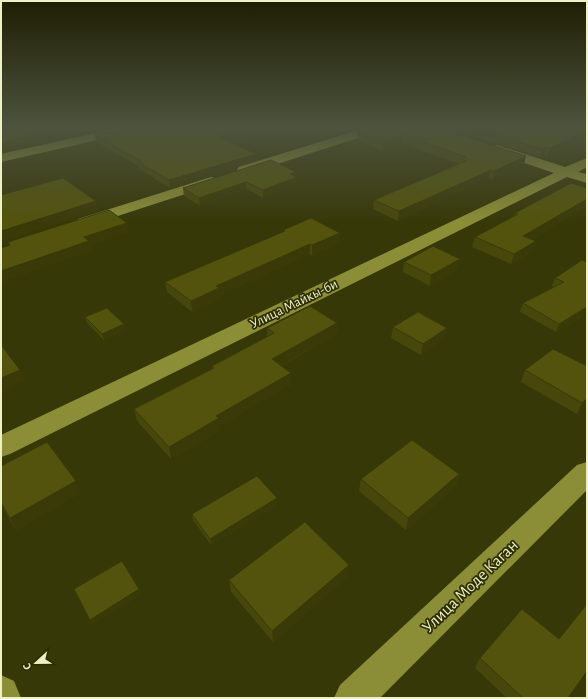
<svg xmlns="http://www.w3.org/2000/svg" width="588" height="699" viewBox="0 0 588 699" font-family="'Alegreya Sans',sans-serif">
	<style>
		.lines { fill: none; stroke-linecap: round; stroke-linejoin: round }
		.minor { fill: #8c8e37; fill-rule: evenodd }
		.wall { fill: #47470b }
		.shaded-wall { fill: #3a3a09 }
		.building { fill: #53530d; stroke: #3a3a09 }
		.labels { text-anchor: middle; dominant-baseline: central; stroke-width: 3.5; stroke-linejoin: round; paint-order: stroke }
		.street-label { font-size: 14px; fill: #eef0c6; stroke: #2d2e00 }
		.near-street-label { font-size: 17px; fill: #eef0c6; stroke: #2d2e00 }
	</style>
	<rect width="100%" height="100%" fill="#373808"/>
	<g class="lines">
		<!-- minor -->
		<g class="minor">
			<path d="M123,127H143L141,130L137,131L1,162V154Z"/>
			<path d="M368,127H385L383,130L249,173L244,174L239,173L237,170L239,167Z"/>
			<path d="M497,145L565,167L587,158V167L578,172L587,174V183L567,177L10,454L1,457V435L554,173L492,152L491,149L492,146Z"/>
			<path d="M211,177L216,178L218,181L216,184L90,225L84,227L78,225L76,222L78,219Z"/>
			<path d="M587,462V490L380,698H334L340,685L577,465Z"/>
			<path d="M1,675L14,681L21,698H1Z"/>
		</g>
	</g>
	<!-- wall -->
	<g class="wall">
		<path d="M70,127H118L83,134Z"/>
		<path d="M133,127H276L227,141L256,154V161L170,188L139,169V166L96,142L95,135Z"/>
		<path d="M320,127H365L341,134Z"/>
		<path d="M376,127L524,165L493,179L489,178L398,221L373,209L374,200L460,164L401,143L383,150L357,140V132Z"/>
		<path d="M443,127H523L539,131L587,127V138L547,156L544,155L540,157Z"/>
		<path d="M296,172L297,185L263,198L247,189L200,206L184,196L183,188Z"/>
		<path d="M587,188V206L532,239L536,241L533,251L511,264L472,247L475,237L514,216L515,213Z"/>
		<path d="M283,230L340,233L339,243L312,256L310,254L220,295V299L192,312L167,292L165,282L283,232Z"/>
		<path d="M404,262L458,269L430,286L403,272Z"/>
		<path d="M587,262V314L556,332L520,312L523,303L554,287L552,286L555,278Z"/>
		<path d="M85,317L124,324L126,330L104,340L87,323Z"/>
		<path d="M337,323L336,334L281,366L291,373V384L219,426L220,430L171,459L137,421L134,409L212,369V366L267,337V328Z"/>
		<path d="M393,327L445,339L421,355L391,338Z"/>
		<path d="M587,366V405L577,414L521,382L525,370Z"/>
		<path d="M1,466L80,493L16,530L1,505Z"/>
		<path d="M459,474L456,486L406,530L359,491L361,479Z"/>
		<path d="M277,504L211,545L193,520L192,514Z"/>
		<path d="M348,576L273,642L231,592L229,580Z"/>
		<path d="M559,639L568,698H507L475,668L480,658Z"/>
	</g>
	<!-- shaded-wall -->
	<g class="shaded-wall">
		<path d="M86,127H118L83,134L82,128Z"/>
		<path d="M253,127H276L218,143V137Z"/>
		<path d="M341,127H365L341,134Z"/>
		<path d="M587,131V138L547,156L550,148Z"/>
		<path d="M40,133L41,139L1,149V143Z"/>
		<path d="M402,135L401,143L383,150V142Z"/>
		<path d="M546,147L544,155L540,157L542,149Z"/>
		<path d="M256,154V161L170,188L169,180Z"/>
		<path d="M526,156L524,165L493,179L494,171Z"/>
		<path d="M491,170L489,178L398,221L399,211Z"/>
		<path d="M296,172V178L297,177V185L263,198V190L290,174Z"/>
		<path d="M246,182L247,189L200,206L199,198Z"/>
		<path d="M587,199V206L520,246L523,236Z"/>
		<path d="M96,201L98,211L1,242V231Z"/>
		<path d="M127,223L129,232L90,246L91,251L1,283V271L84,237Z"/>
		<path d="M340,233L339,243L312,256V245Z"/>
		<path d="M536,241L533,251L511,264L514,254Z"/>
		<path d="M310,244V254L220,295V299L192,312L191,301L216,286Z"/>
		<path d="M460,259L458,269L430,286L431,275Z"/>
		<path d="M587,307V314L556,332L559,324Z"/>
		<path d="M337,323L336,334L273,370L272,359Z"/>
		<path d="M124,324L126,330L104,340L102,334Z"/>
		<path d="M447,328L445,339L421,355L423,344Z"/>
		<path d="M20,370L25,381L1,392V378Z"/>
		<path d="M291,373V384L219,426L220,430L171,459L169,447L216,416Z"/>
		<path d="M587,398V405L577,414L582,403Z"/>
		<path d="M459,474L456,486L406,530L408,518Z"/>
		<path d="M76,481L80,493L16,530L10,518Z"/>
		<path d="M277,498V504L211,545L210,539Z"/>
		<path d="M349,565L348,576L273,642L272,631Z"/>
		<path d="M139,589L141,595L92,626L90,620Z"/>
	</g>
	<!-- building -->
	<g class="building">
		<path d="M1,127H29L40,133L1,143Z"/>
		<path d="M133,127H253L218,137L256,154L169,180L138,162L141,161L95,135Z"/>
		<path d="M376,127H435L526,156L494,171L491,170L399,211L374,200L466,161L461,159L466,157L402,135L383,142L357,132Z"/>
		<path d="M469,127H523L539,131L550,127H587V131L550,148L546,147L542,149Z"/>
		<path d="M271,160L296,172L290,174L297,177L263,190L246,182L199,198L183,188Z"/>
		<path d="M63,178L96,201L1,231V195Z"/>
		<path d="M571,183L587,188V199L523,236L536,241L514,254L475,237L518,214L515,213Z"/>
		<path d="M109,210L127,223L84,237L89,241L1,271V248L10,245L8,242Z"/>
		<path d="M311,218L340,233L312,245L310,244L216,286L219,288L191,301L165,282L285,231L283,230Z"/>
		<path d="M433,246L460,259L431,275L404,262Z"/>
		<path d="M582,260L587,262V307L559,324L523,303L564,282L555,278Z"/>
		<path d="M310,306L337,323L272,359L291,373L216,416L219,418L169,447L134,409L214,368L212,366L274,333L267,328Z"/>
		<path d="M107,308L124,324L102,334L85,317Z"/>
		<path d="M418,312L447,328L423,344L393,327Z"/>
		<path d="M1,345L20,370L1,378Z"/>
		<path d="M553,349L587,366V398L582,403L525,370Z"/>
		<path d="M412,440L459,474L408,518L361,479Z"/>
		<path d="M47,442L76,481L10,518L1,503V466Z"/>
		<path d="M257,476L277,498L210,539L192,514Z"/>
		<path d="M305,522L349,565L272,631L229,580Z"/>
		<path d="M122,561L139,589L90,620L74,589Z"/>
		<path d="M587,604V671L568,698H523L480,658L522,609L559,639Z"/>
	</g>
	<!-- sky -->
	<linearGradient id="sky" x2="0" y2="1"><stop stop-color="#1e1f04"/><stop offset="0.57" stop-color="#4d533d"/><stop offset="1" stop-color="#4d533d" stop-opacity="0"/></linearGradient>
	<rect width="588" height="224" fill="url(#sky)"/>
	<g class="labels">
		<!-- street labels -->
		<g class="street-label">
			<text transform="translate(294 304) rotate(-26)">Улица Майкы-би</text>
		</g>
		<!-- near-street labels -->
		<g class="near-street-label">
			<text transform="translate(470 586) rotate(-44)">Улица Моде Каган</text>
		</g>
	</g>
	<!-- border -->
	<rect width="588" height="699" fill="none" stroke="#eef0c6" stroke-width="4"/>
	<!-- north arrow -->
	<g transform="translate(36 663) rotate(248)" stroke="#2d2e00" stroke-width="3" paint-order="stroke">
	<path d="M0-3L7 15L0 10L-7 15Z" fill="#eef0c6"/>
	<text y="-6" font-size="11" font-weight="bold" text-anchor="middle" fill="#eef0c6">С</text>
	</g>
</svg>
